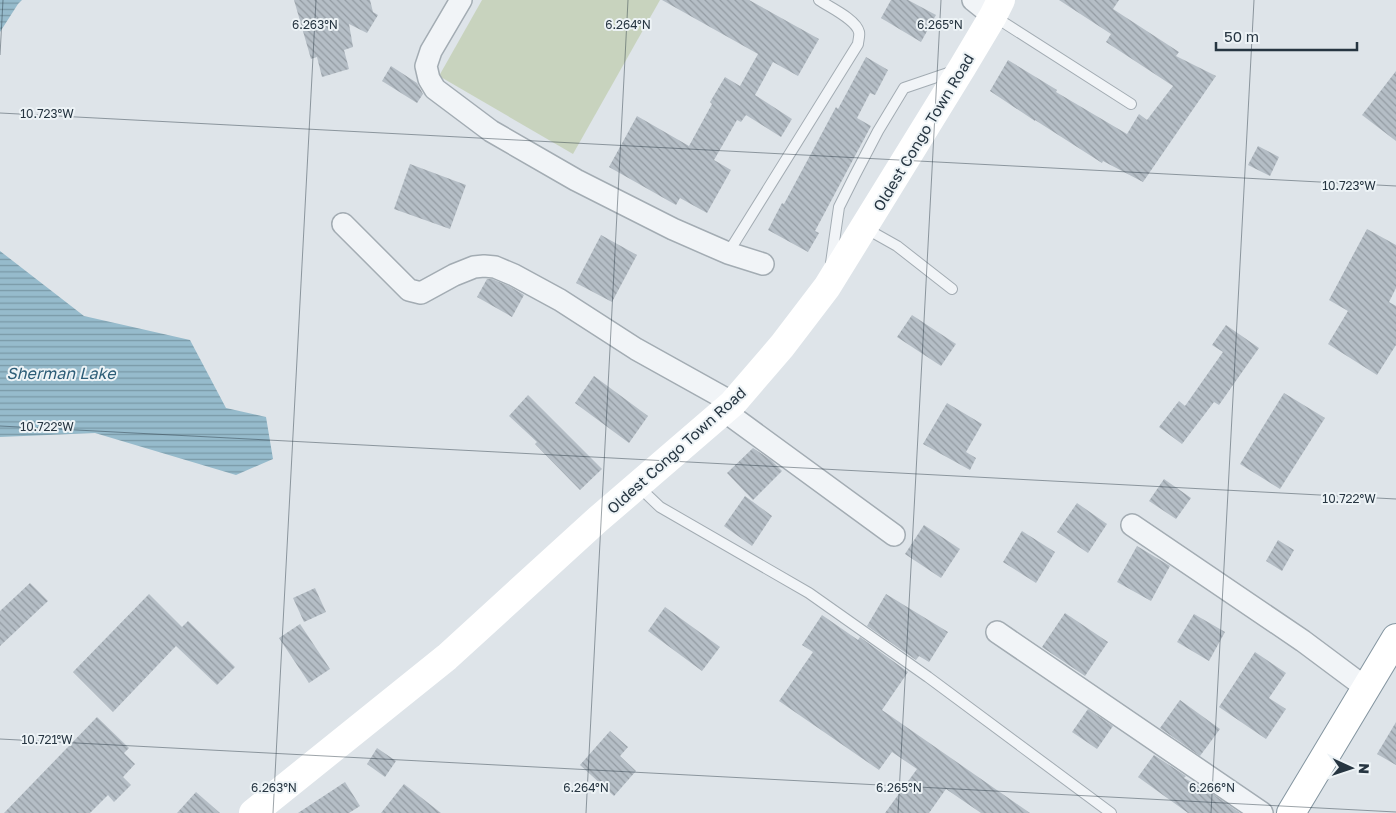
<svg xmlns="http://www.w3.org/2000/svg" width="1396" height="813" viewBox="0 0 1396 813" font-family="'Golos Text',sans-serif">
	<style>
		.green { fill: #c8d3be }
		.water { fill: url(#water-rules) }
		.building { fill: url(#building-back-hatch) }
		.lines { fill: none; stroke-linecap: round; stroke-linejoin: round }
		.lane-casing { stroke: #a3acb3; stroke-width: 12 }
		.street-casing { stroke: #a3acb3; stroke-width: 24 }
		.highway-casing { stroke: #8495a0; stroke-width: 30 }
		.lane { stroke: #f1f4f7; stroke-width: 10 }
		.street { stroke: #f1f4f7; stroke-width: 21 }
		.secondary { stroke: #fff; stroke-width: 28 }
		.highway { stroke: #fff; stroke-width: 28 }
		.ticks { fill: none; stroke: #263541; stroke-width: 1; stroke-opacity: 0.45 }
		.labels { text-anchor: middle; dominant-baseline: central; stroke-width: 4; stroke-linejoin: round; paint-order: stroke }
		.street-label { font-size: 15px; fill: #263541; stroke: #edf3f6 }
		.water-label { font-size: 16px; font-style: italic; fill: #2d5d77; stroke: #edf3f6 }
		.ticks-label { font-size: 12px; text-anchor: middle; fill: #263541; stroke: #edf3f6; stroke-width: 4; stroke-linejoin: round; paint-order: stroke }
	</style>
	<defs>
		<pattern id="water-rules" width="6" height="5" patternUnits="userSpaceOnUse" patternTransform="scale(1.25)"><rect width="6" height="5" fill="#96bbcc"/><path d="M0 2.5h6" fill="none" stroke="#7a99a7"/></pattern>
		<pattern id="building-back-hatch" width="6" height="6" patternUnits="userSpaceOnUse" patternTransform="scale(1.25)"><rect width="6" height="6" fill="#b5bec6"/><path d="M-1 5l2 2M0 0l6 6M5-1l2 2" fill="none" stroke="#939ba2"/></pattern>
	</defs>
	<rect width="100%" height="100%" fill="#dee4e9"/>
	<!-- green -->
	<path class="green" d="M482,0H660L573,154L439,76Z"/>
	<!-- water -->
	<g class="water">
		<path d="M0,0H22L18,4L0,32Z"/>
		<path d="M0,251L84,316L190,340L226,408L266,417L273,459L236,475L95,433L0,437Z"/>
	</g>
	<!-- building -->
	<g class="building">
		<path d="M294,0H370L373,12L378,15L367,33L349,24L353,47L344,50L349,69L322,77L317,57L311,59Z"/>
		<path d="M662,0H749L819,39L798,76L773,62L755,95L792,119L781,137L746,115L741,122L737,120L714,160L731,170L707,213L680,198L676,205L609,167L637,116L689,146L712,104L710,102L725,77L740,86L758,54Z"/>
		<path d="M891,0H908L936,15L921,42L881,18Z"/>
		<path d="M1059,0H1119L1113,9L1179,52L1176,56L1216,76L1143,182L1103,161L1102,163L1035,120V121L990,91L1008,60L1057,90L1056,92L1127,134L1139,114L1147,120L1173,86L1106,42L1111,34Z"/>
		<path d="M866,57L888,70L875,95L870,93L857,118L871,126L815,231L819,233L808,252L768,230L782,203L784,204L836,107L838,109Z"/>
		<path d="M391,66L417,83L423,94L417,103L382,81Z"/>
		<path d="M1396,71V141L1362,115Z"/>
		<path d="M1258,146L1279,157L1270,176L1248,165Z"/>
		<path d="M410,164L466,185L450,229L394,209Z"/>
		<path d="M1367,229L1396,245V288L1389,302L1396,306V345L1377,375L1328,344L1348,311L1329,300Z"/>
		<path d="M601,235L637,255L612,302L576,283Z"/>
		<path d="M487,279H492L509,286L524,295L512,317L477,297Z"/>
		<path d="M912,315L956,344L941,366L897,337Z"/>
		<path d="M1226,325L1259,348L1219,405L1214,402L1182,444L1159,427L1179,401L1185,406L1223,352L1212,345Z"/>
		<path d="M594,376L648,416L629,443L575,403Z"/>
		<path d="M1284,393L1325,418L1280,489L1240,464Z"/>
		<path d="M528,395L602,469L580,490L535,444L537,442L509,416Z"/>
		<path d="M947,403L982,424L966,452L976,458L970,470L923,444Z"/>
		<path d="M753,448L771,460L782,471L753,500L727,473Z"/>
		<path d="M1164,479L1191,498L1176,519L1149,501Z"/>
		<path d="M745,496L772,516L752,546L724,526Z"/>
		<path d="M1077,503L1107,524L1088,553L1057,532Z"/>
		<path d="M924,525L960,549L941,578L905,554Z"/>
		<path d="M1022,531L1055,552L1036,583L1003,562Z"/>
		<path d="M1278,540L1294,550L1282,571L1266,561Z"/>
		<path d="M1137,546L1170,566L1151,601L1117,582Z"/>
		<path d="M30,583L48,601L0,646V611Z"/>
		<path d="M315,588L326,612L304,622L293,598Z"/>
		<path d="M149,594L182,627L188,621L235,667L217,685L176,646L113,712L73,672Z"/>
		<path d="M886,594L948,632L929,662L919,656L916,660L867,626Z"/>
		<path d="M665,607L720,647L702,671L648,631Z"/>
		<path d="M1065,613L1108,642L1085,676L1042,647Z"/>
		<path d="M1194,614L1225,632L1209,661L1177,642Z"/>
		<path d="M822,615L858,640L860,637L908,672L882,710L1030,813H981L946,789L929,813H885L917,769L892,752L879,770L779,701L813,652L802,645Z"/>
		<path d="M300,624L330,669L309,683L279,638Z"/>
		<path d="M1255,652L1286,673L1269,698L1286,709L1266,739L1219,707Z"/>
		<path d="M1180,700L1220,729L1200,756L1160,728Z"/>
		<path d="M1088,709L1113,726L1097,749L1072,732Z"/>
		<path d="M97,717L129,748L124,753L135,764L123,777L131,785L114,802L108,795L90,813H4Z"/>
		<path d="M1396,722V765L1377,754Z"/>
		<path d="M610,731L628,747L620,756L636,771L614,796L580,765Z"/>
		<path d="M377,748L396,761L385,777L367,764Z"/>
		<path d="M1154,755L1186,776L1184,778L1210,792L1240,813H1188L1138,777Z"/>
		<path d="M345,782L360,806L349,813H298Z"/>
		<path d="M404,784L441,813H381Z"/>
		<path d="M196,792L220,813H177Z"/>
	</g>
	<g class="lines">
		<!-- lane casing -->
		<g class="lane-casing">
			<g id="lane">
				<path d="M995,17L1131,104"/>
				<path d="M865,228L897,246L952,289"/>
				<path d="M728,253L858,44C858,41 860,36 859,32C856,19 829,7 819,0"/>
				<path d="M831,263L839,207L855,175L878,131L904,88L954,71"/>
				<path d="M638,486L660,507L809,593L928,677L1111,813"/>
			</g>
		</g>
		<!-- street casing -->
		<g class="street-casing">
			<g id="street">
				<path d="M461,0L431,51L426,66L429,79L435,89L491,131L576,180L673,229L728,253L763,264"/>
				<path d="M973,0L993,16"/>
				<path d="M343,224L409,290L421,293L454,275L474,267L484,266L495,267L514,275L560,300L636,349L733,403"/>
				<path d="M723,410L894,535"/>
				<path d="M1132,525L1303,641L1366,688"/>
				<path d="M997,632L1262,813"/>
			</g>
		</g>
		<!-- highway casing -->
		<g class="highway-casing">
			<path id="highway" d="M1291,813L1396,638"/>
		</g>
		<!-- lane -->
		<use href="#lane" class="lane"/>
		<!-- street -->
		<use href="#street" class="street"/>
		<!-- secondary -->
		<path class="secondary" d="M253,813L447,657L596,521L733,403L782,346L827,287L962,68L993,16L1001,0"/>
		<!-- highway -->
		<use href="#highway" class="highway"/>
	</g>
	<!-- ticks -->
	<path class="ticks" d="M0,55L3,0M0,113L1396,186M0,426L1396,499M0,739L1396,812M273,813L316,0M586,813L628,0M898,813L941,0M1211,813L1254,0"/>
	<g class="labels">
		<!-- street labels -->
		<g class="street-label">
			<text transform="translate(923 132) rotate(-59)">Oldest Congo Town Road</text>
			<text transform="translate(676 450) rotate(-42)">Oldest Congo Town Road</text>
		</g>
		<!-- water labels -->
		<g class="water-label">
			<text x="61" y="373">Sherman Lake</text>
		</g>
	</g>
	<g class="ticks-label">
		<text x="315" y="29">6.263°N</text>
		<text x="628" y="29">6.264°N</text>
		<text x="940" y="29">6.265°N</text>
		<text x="47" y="118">10.723°W</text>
		<text x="1349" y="190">10.723°W</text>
		<text x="47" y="431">10.722°W</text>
		<text x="1349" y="503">10.722°W</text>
		<text x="47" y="744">10.721°W</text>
		<text x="274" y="792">6.263°N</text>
		<text x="586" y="792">6.264°N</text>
		<text x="899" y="792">6.265°N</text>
		<text x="1212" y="792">6.266°N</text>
	</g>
	<!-- north arrow -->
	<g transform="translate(1351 768) rotate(93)" stroke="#edf3f6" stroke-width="4" paint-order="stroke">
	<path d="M0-4L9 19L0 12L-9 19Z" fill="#263541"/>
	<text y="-8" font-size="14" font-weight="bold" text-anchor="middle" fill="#263541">N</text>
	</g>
	<!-- scale -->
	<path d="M1216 42v8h141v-8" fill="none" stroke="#263541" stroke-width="2.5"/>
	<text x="1224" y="42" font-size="15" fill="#263541" stroke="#edf3f6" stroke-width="4" paint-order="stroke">50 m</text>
</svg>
